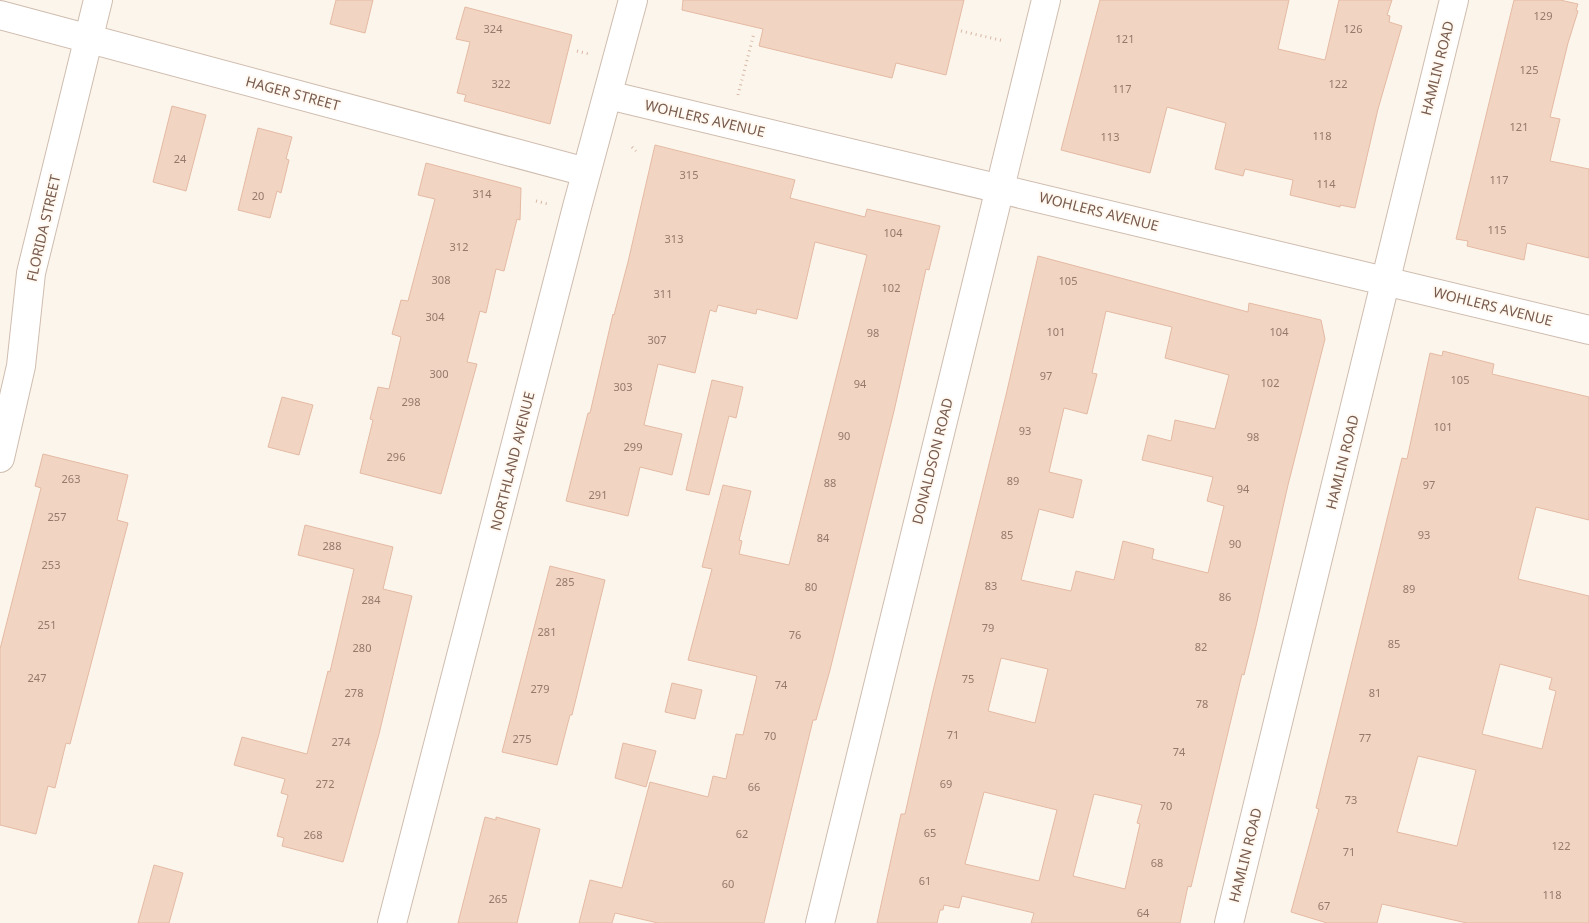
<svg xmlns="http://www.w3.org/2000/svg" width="1589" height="923" viewBox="0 0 1589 923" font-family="'Noto Sans',sans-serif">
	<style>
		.building { fill: #f2d4c3; stroke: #e4baa3; fill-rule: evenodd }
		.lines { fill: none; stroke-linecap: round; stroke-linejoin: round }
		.minor-casing { stroke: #cfbdaf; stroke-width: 30 }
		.path { stroke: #d7b7a5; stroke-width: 3; stroke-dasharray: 1 4; stroke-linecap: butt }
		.minor { stroke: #fff; stroke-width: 28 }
		.labels { text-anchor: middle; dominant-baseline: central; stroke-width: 4; stroke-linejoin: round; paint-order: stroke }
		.number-label { font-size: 11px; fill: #96796a }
		.street-label { font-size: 14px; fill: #785b4d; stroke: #fff9f2 }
	</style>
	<rect width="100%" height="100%" fill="#fcf5eb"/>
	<!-- building -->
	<g class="building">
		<path d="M336,0H373L365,33L330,24Z"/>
		<path d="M683,0H964L946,75L896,63L892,78L759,46L763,29L682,10Z"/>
		<path d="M1100,0H1289L1278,49L1325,60L1339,0H1392L1387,15L1390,16L1389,22L1402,26L1378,109L1355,208L1340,205V207L1290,195L1293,180L1245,169L1243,176L1215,169L1226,123L1167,107L1150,173L1061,150Z"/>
		<path d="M1514,0H1560L1578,4L1576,10L1578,11L1568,43L1550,117L1560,119L1550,161L1589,169V258L1527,243L1524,260L1467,246L1468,241L1456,239Z"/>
		<path d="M465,7L572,35L550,124L464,101L466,95L457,93L470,42L456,39Z"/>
		<path d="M172,106L206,115L186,191L153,182Z"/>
		<path d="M258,128L292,137L286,159L289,160L281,193L277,191L270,218L238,210Z"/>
		<path d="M655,145L795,180L790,198L865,217L867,209L940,226L929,270L926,269L894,411L830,670L816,720H813L764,923H658L615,913L612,923H579L590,880L622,888L650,782L708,797L713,776L726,779L736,734L743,735L757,676L688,660L712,569L702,567L723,485L751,491L739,540L742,541L739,554L789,565L867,255L815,242L797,319L757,309L756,314L718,305L716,312L710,310L695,373L658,364L644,425L682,434L672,475L640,467L628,516L566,501L588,413H590L613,314L614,315L628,262Z"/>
		<path d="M426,163L521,188L520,220L517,219L504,271L496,269L486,313L480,311L467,362L477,364L441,494L360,473L373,420L370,419L378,387L389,389L401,337L392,334L401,300L408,301L435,199L418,195Z"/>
		<path d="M1038,256L1248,312L1249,303L1321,320L1325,339L1288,485L1256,626L1244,675L1242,674L1191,887L1188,886L1180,923H1031L1034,913L962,896L959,908L944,905L943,910H940L937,923H877L901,814H905L932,695L1006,395ZM1106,311L1172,327L1165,358L1229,375L1215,429L1175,420L1171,441L1148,435L1142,460L1213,477L1207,501L1224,506L1208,573L1152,559L1154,549L1123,541L1114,580L1076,571L1071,591L1021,580L1039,509L1073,518L1082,480L1049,472L1064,408L1087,414L1097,374L1092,373ZM1001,658L1048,669L1035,723L988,711ZM984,792L1057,810L1039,881L965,864ZM1094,794L1142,805L1137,823L1140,824L1125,889L1073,876Z"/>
		<path d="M1443,351L1494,364L1492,374L1589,397V520L1536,507L1518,579L1589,596V923H1467L1382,904L1377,923H1327L1291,912L1319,809L1316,808L1402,458L1407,459L1430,353L1442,356ZM1500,664L1552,678L1549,689L1556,691L1542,749L1482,734ZM1418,756L1476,770L1457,846L1397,832Z"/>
		<path d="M712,380L743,387L736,418L729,416L709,495L686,490Z"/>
		<path d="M282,397L313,405L299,455L268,447Z"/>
		<path d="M43,454L128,475L117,520L128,523L70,744L66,743L55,788L48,786L36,834L0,825V649L41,488L35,486Z"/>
		<path d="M305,525L393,547L383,589L412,596L379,734L343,862L282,846L284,838L277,836L288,795L281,793L285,779L234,765L242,737L307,754L328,671L330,672L354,569L298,555Z"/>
		<path d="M550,566L605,580L572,715H570L557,765L502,752Z"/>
		<path d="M672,683L702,690L695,719L665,712Z"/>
		<path d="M623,743L656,751L646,787L615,778Z"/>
		<path d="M485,817L496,820V817L540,829L517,923H458Z"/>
		<path d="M154,865L183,873L169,923H138Z"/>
	</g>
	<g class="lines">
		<!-- minor casing -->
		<g class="minor-casing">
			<g id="minor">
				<path d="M0,15L586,172"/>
				<path d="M608,95L1589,330"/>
				<path d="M0,458L21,366L31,273L98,0"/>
				<path d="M392,923L577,207L633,0"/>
				<path d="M820,923L1046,0"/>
				<path d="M1229,923L1454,0"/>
			</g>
		</g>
		<!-- path -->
		<g class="path">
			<path d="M961,31L1004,41"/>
			<path d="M577,51L589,54"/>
			<path d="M738,95L754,33"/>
			<path d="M632,147L636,151"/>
			<path d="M536,201L548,204"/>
		</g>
		<!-- minor -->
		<use href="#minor" class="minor"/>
	</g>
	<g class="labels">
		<!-- number labels -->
		<g class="number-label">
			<text x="1543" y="15">129</text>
			<text x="493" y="28">324</text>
			<text x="1353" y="28">126</text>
			<text x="1125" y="38">121</text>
			<text x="1529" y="69">125</text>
			<text x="501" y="83">322</text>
			<text x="1338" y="83">122</text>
			<text x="1122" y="88">117</text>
			<text x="1519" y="126">121</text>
			<text x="1322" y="135">118</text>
			<text x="1110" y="136">113</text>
			<text x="180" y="158">24</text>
			<text x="689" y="174">315</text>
			<text x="1499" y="179">117</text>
			<text x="1326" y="183">114</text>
			<text x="482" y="193">314</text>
			<text x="258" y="195">20</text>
			<text x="1497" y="229">115</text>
			<text x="893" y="232">104</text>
			<text x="674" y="238">313</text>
			<text x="459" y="246">312</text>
			<text x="441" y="279">308</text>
			<text x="1068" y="280">105</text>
			<text x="891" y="287">102</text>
			<text x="663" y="293">311</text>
			<text x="435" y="316">304</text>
			<text x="1056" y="331">101</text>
			<text x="1279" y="331">104</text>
			<text x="873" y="332">98</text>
			<text x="657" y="339">307</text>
			<text x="439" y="373">300</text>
			<text x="1046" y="375">97</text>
			<text x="1460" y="379">105</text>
			<text x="1270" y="382">102</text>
			<text x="860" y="383">94</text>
			<text x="623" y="386">303</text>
			<text x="411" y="401">298</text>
			<text x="1443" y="426">101</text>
			<text x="1025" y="430">93</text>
			<text x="844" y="435">90</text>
			<text x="1253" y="436">98</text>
			<text x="633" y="446">299</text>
			<text x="396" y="456">296</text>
			<text x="71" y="478">263</text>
			<text x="1013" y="480">89</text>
			<text x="830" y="482">88</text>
			<text x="1429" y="484">97</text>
			<text x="1243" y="488">94</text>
			<text x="598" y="494">291</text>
			<text x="57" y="516">257</text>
			<text x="1007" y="534">85</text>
			<text x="1424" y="534">93</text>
			<text x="823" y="537">84</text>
			<text x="1235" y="543">90</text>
			<text x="332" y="545">288</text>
			<text x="51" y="564">253</text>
			<text x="565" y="581">285</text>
			<text x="991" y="585">83</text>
			<text x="811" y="586">80</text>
			<text x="1409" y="588">89</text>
			<text x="1225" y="596">86</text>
			<text x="371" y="599">284</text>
			<text x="47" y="624">251</text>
			<text x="988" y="627">79</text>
			<text x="547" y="631">281</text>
			<text x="795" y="634">76</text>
			<text x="1394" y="643">85</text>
			<text x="1201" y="646">82</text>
			<text x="362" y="647">280</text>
			<text x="37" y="677">247</text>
			<text x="968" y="678">75</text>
			<text x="781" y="684">74</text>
			<text x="540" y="688">279</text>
			<text x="354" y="692">278</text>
			<text x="1375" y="692">81</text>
			<text x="1202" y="703">78</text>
			<text x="953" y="734">71</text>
			<text x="770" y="735">70</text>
			<text x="1365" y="737">77</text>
			<text x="522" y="738">275</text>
			<text x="341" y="741">274</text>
			<text x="1179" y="751">74</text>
			<text x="325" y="783">272</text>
			<text x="946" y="783">69</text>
			<text x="754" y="786">66</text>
			<text x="1351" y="799">73</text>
			<text x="1166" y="805">70</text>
			<text x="930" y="832">65</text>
			<text x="742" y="833">62</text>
			<text x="313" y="834">268</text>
			<text x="1561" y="845">122</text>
			<text x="1349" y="851">71</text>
			<text x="1157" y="862">68</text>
			<text x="925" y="880">61</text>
			<text x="728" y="883">60</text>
			<text x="1552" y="894">118</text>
			<text x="498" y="898">265</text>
			<text x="1324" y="905">67</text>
			<text x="1143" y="912">64</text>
		</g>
		<!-- street labels -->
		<g class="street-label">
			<text transform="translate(1437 68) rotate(-76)">HAMLIN ROAD</text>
			<text transform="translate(293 93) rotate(15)">HAGER STREET</text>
			<text transform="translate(705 118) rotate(13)">WOHLERS AVENUE</text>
			<text transform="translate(1099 211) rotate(14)">WOHLERS AVENUE</text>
			<text transform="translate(43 228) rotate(-77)">FLORIDA STREET</text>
			<text transform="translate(1493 306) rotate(14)">WOHLERS AVENUE</text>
			<text transform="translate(512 461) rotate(-76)">NORTHLAND AVENUE</text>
			<text transform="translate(932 461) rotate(-76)">DONALDSON ROAD</text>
			<text transform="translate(1342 462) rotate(-76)">HAMLIN ROAD</text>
			<text transform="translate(1245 855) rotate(-76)">HAMLIN ROAD</text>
		</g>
	</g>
</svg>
